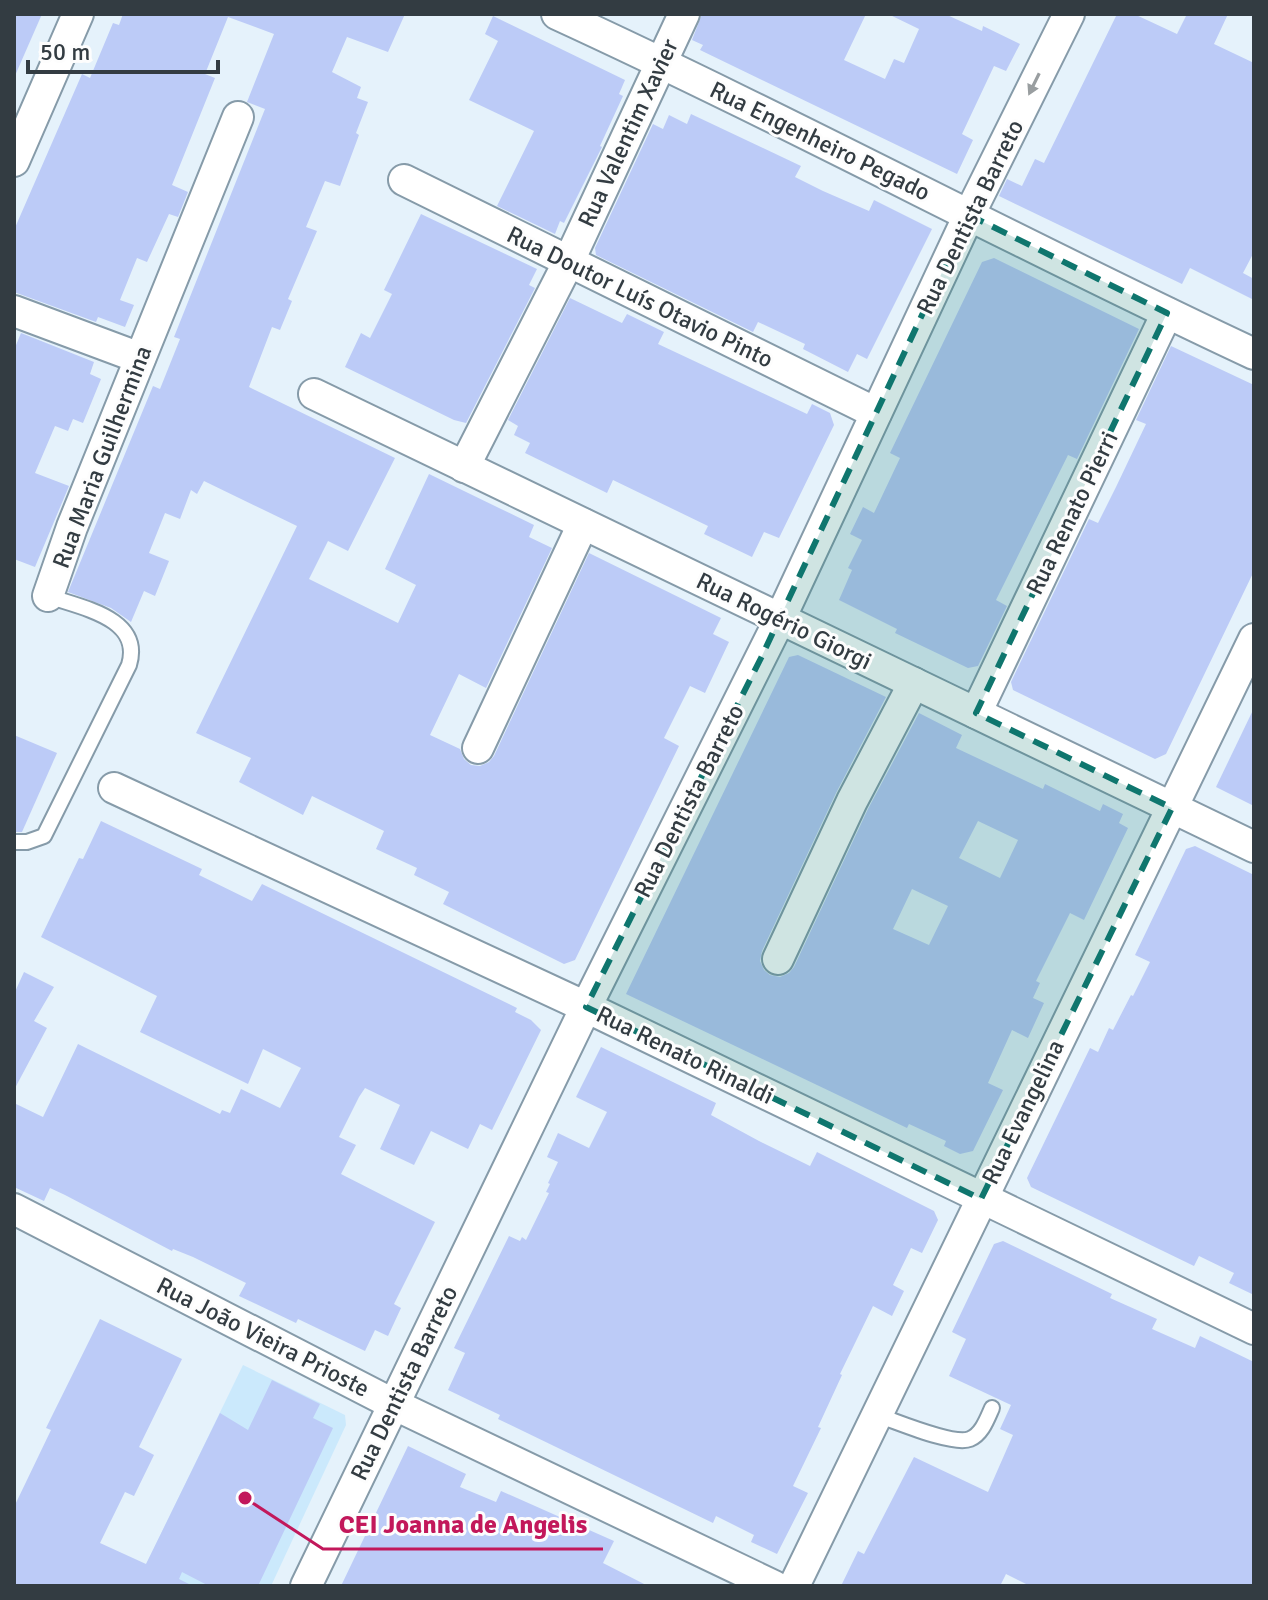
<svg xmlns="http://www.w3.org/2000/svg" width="1268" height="1600" viewBox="0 0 1268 1600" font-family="Signika,sans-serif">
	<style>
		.built { fill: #cbe9fc }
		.building { fill: #bccbf7; fill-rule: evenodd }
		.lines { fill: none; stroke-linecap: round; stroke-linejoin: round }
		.service-casing { stroke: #869ba9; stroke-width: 18 }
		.minor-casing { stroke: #869ba9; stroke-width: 34 }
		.service { stroke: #fff; stroke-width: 14 }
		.minor { stroke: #fff; stroke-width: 30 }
		.oneway { fill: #999ea0 }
		.marked { fill: #0f766e; fill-opacity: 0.2; stroke: #0f766e; stroke-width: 6; stroke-dasharray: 16 10; stroke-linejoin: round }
		.labels { text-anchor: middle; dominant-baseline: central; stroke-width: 6; stroke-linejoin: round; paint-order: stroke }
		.street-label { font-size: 24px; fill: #333c42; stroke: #fdfdfd }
		.leader { fill: none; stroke: #c2185b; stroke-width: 3 }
		.callout-dot { fill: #c2185b; stroke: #fdfdfd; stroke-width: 3 }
		.callout-label { font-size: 26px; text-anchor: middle; font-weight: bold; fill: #c2185b; stroke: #fdfdfd; stroke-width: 6; stroke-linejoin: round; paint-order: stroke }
	</style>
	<rect width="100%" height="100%" fill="#e5f2fb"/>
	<!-- built -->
	<path class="built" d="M243,1365L345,1415L346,1425L271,1586H173L143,1571Z"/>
	<!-- building -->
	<g class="building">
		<path d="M14,14H42L14,78Z"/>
		<path d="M123,14H405L388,52L347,37L332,72L361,87L357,98L368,102L356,133L359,135L340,186L325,181L306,227L317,231L288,299L292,301L280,330L272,327L249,387L395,458L348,551L328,541L309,579L398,623L416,585L385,569L429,474L534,525L529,537L552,548L486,688L459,674L430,735L460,749L464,759L471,765L480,766L489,762L494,756L589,553L721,618L713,634L729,642L705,693L690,686L664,738L679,746L575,960L564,964L443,904L449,892L414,875L417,868L376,849L384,831L312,796L303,815L239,782L251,758L196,733L297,526L204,481L197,494L191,490L180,519L165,513L149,553L169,561L155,596L144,591L131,622L111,608L68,592L153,386L160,389L180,339L174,337L265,109L247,102L274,34L228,17L205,74L215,78L172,185L188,192L178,217L169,214L147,262L137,258L120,300L134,305L125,327L98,317L96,322L14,292V230L82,74L90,78L113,23L119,25Z"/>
		<path d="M702,14H866L844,60L885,79L894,59L904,63L919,29L888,14H945L982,31L983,26L1020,44L1006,71L994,66L962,134L973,140L957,174L700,50L703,45L692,40Z"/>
		<path d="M1117,14H1134L1177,34L1187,14H1228L1214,44L1254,63V252L1243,273L1254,279V300L1190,268L1182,284L999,196L1007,179L1022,186L1035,159L1044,163Z"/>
		<path d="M493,16L625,80L619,94L623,96L600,146L602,147L564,223L560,221L555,234L497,206L534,131L469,100L498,41L485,34Z"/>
		<path d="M691,114L801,166L795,177L823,191L869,211L874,200L932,229L867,359L857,354L848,372L803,349L805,344L758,322L753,332L596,255L595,248L653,124L663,129L669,115L687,124Z"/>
		<path d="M421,214L537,269L529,285L535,288L466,423L454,420L345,367L361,333L370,338L392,294L384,290Z"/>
		<path d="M994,258L1139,329L1077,459L1068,455L996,600L1007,606L978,666L968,668L895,633L897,629L839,600L852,570L848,568L862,540L850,534L863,507L874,513L900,458L890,453L982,262Z"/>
		<path d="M570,298L622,323L627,314L664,332L658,344L807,414L812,404L830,413L834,425L779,538L764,532L752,557L704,534L708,526L613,480L607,493L525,453L530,443L514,435L518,426L508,420Z"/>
		<path d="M21,333L94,362L90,374L101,379L83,423L73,419L68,431L55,426L35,473L69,486L35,567L14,559V350Z"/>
		<path d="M1171,346L1254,385V571L1166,754L1155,759L1013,690L1011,682L1089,519L1098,523L1116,487L1146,424L1136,420Z"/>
		<path d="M798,655L886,697L836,793L762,951L760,961L764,970L770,975L780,977L789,973L794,967L868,809L919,713L962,735L956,748L1043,789L1045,784L1100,811L1103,804L1123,814L1119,823L1128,828L1084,920L1070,913L1036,981L1040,983L1033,998L1044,1003L1028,1038L1012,1030L988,1083L1003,1090L973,1151L960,1154L944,1146L946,1141L909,1124L907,1128L626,994L789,657ZM978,821L1018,840L1000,878L959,858ZM912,889L948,906L929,945L893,929Z"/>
		<path d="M1254,708V806L1216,787Z"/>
		<path d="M14,735L57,753L22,832H14Z"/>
		<path d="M101,821L202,869L199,875L252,901L262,884L517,1008L515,1012L531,1020L541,1030L492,1130L480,1124L468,1149L431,1131L414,1165L380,1149L400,1105L365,1088L359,1097L339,1137L356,1145L341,1174L435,1222L394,1304L401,1308L388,1336L375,1330L365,1351L298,1319L296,1323L239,1296L246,1283L193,1257L173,1249L172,1251L65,1195L50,1188L44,1201L14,1187V1103L43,1117L78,1044L220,1114L222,1110L230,1113L241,1089L280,1108L301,1068L263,1049L248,1084L140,1032L157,996L41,937L79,858L83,859Z"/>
		<path d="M1195,846L1254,875V1295L1229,1283L1234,1273L1199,1256L1194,1266L1031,1187L1027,1178L1090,1048L1098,1052L1109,1028L1113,1030L1131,995L1133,996L1150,962L1135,955L1186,849Z"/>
		<path d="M24,972L54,987L34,1021L47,1028L14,1090V994Z"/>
		<path d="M601,1047L716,1103L711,1115L759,1141L810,1166L817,1152L934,1211L938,1220L922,1253L911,1248L893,1285L904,1291L892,1316L873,1306L840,1374L842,1375L818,1427L821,1428L793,1486L808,1493L777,1554L751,1542L754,1535L716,1516L713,1523L498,1419L500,1415L448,1390L465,1353L454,1348L509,1236L520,1241L522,1237L526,1240L549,1193L546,1192L550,1184L548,1183L558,1162L547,1157L558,1133L589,1148L607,1112L576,1097Z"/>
		<path d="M1003,1241L1112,1294L1110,1298L1157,1319L1152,1329L1195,1348L1200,1336L1254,1362V1586H1030L1006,1574L1000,1586H841L858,1551L864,1554L914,1457L988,1492L1013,1435L1000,1429L1011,1405L949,1376L966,1339L952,1332L994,1244Z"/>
		<path d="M100,1319L182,1359L139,1447L154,1455L134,1496L125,1492L100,1543L146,1564L220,1413L248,1430L272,1380L320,1404L313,1418L333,1428L258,1586H209L182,1572L179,1579L193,1586H14V1507L51,1430L46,1428Z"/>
		<path d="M408,1446L466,1474L460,1487L496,1502L501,1491L614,1541L603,1563L648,1586H341Z"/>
	</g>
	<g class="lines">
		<!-- service casing -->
		<g class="service-casing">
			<g id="service">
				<path d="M14,842H27L44,836L129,665C143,618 82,608 48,596"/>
				<path d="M877,1415C896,1421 953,1446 970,1439C982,1434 987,1419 992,1408"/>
			</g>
		</g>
		<!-- minor casing -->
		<g class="minor-casing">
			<g id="minor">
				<path d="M557,14C792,122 1020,245 1254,354"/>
				<path d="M14,161L78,14"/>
				<path d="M404,180L876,413"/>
				<path d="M14,311L140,358"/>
				<path d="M314,394L1254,847"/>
				<path d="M464,467L568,263L684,14"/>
				<path d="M48,596L72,527L238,117"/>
				<path d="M976,713L1167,313"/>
				<path d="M478,748L583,524"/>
				<path d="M114,788L586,1007L1254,1329"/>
				<path d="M778,959L852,801L914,683"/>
				<path d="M14,1209L393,1404L774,1586"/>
				<path d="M306,1586L586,1007L780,619L969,215L1069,14"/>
				<path d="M794,1586L1254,639"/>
			</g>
		</g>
		<!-- service -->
		<use href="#service" class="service"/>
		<!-- minor -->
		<use href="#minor" class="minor"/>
	</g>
	<!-- one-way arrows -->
	<defs><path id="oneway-solid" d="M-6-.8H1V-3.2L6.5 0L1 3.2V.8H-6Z" transform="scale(2)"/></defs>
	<use class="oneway" href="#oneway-solid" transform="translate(1034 84) rotate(116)"/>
	<!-- marked area -->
	<path class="marked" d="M969,215L1167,313L976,713L1172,808L981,1199L586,1007L761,658Z"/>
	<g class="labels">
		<!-- street labels -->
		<g class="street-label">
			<text transform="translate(628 133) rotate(-65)">Rua Valentim Xavier</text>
			<text transform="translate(820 141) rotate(26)">Rua Engenheiro Pegado</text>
			<text transform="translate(970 217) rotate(-64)">Rua Dentista Barreto</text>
			<text transform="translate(640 297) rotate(26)">Rua Doutor Luís Otavio Pinto</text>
			<text transform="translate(102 457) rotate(-69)">Rua Maria Guilhermina</text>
			<text transform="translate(1072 513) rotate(-64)">Rua Renato Pierri</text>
			<text transform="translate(784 621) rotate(26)">Rua Rogério Giorgi</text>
			<text transform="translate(689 801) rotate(-63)">Rua Dentista Barreto</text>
			<text transform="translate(685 1055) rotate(26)">Rua Renato Rinaldi</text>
			<text transform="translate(1023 1112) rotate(-64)">Rua Evangelina</text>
			<text transform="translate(263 1337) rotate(27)">Rua João Vieira Prioste</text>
			<text transform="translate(404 1383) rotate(-64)">Rua Dentista Barreto</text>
		</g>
	</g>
	<!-- callouts -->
	<path class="leader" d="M245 1498L323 1549H603"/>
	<circle class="callout-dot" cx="245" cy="1498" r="8"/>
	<g class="callout-label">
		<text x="463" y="1533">CEI Joanna de Angelis</text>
	</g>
	<!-- border -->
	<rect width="1268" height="1600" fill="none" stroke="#333c42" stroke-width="32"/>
	<!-- scale -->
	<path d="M28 60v12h190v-12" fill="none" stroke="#333c42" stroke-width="4"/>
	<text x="40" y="60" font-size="24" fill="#333c42" stroke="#fdfdfd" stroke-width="6" paint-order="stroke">50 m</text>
</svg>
